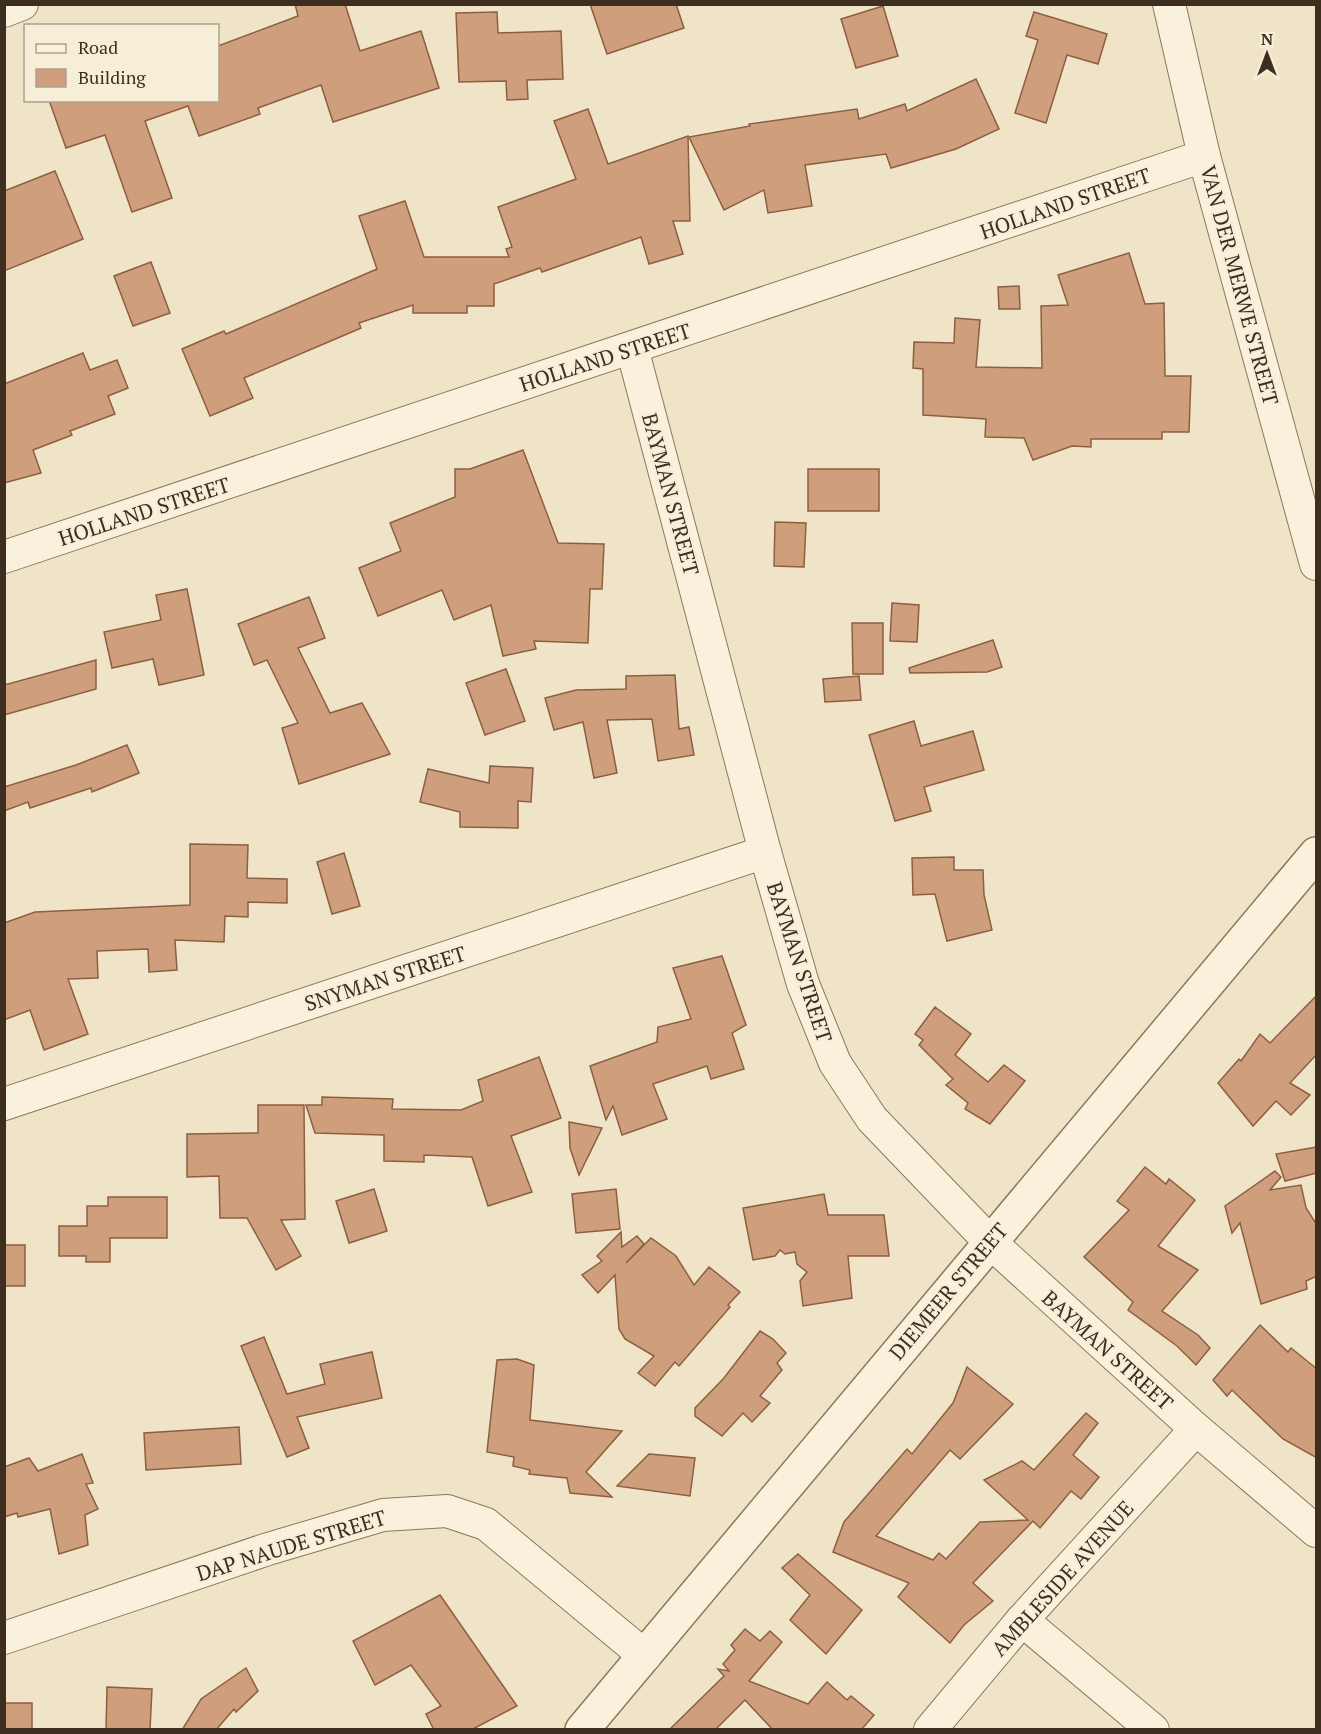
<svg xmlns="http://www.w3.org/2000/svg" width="1321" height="1734" viewBox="0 0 1321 1734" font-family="'PT Serif',serif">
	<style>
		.building { fill: #cf9f7d; stroke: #8d5f41; stroke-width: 1.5 }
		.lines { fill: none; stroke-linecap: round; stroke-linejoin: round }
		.minor-casing { stroke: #8d765c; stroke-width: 34 }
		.tertiary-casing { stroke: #8d765c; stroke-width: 36 }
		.minor { stroke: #faf1dc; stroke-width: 32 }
		.tertiary { stroke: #faf1dc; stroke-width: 33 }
		.labels { text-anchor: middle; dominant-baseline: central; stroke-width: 5; stroke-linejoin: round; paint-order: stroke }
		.street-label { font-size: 21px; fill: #3d2e20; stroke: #f7eed8 }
	</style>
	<rect width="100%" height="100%" fill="#f0e4c8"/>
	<!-- building -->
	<g class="building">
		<path d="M295,4H345L360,51L421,31L439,88L333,122L321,85L258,108L260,114L199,136L188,106L145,121L172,198L132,212L105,135L66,148L49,100H218V46L298,16Z"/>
		<path d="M590,4H676L684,28L607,54Z"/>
		<path d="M883,6L898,56L856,68L841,19Z"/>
		<path d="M497,12L498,33L561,31L563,79L527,80L528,99L507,100L506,81L459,82L456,13Z"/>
		<path d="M1034,12L1107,34L1098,64L1067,55L1046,123L1015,113L1038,40L1026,36Z"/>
		<path d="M976,79L999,129L956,149L891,168L886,154L805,165L812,206L768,213L764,190L724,210L689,137L750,126L749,124L857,109L859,119L905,104L907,111Z"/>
		<path d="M588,109L608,164L688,136L690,221H673L683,254L649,264L641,237L542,272L540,268L494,284V306H467V313H413V305L359,323L361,328L244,378L253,398L210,416L182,349L224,331L226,334L377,269L359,216L405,201L424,257H509L506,249L512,247L498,207L576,179L554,121Z"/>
		<path d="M55,171L83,239L4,271V191Z"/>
		<path d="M1129,253L1145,304L1164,303L1165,376H1191L1189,432H1162V439H1091V447L1072,446L1033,460L1024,438L985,437L986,419L923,415V369L913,368L914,342L954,343L955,318L980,320L976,367L1042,368L1041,306L1068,305L1058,275Z"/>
		<path d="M151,262L170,313L133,326L114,276Z"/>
		<path d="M1019,286L1020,309H999L998,287Z"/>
		<path d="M83,353L90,370L117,360L128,388L108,396L115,414L70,431L72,435L33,450L41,473L4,483V384Z"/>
		<path d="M523,450L558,543L604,544L602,589H590L588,643L534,641L536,649L503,656L491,605L454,620L442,590L378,616L359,568L401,551L390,523L455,497V469H470Z"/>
		<rect x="808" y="469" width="71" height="42"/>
		<path d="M775,522L806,523L804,567L774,566Z"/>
		<path d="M187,589L204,675L159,685L153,659L112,668L104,632L161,620L156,595Z"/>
		<path d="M309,597L325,638L298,648L330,713L362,703L390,754L299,784L282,728L298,723L267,660L254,665L238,624Z"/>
		<path d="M892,603L919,605L917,642L890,641Z"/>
		<path d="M852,623H883V674H853Z"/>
		<path d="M993,640L1002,667L987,672L910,673L909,668Z"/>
		<path d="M96,660V689L4,715V685Z"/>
		<path d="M506,669L525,721L485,735L466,683Z"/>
		<path d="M675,675L679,729L689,727L694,755L658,761L652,719L607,720L617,773L594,778L583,722L554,730L545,698L576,690L626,689V676Z"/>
		<path d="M859,676L861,700L825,702L823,679Z"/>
		<path d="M914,721L921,746L973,731L984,770L924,787L931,811L895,821L869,735Z"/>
		<path d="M127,745L139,773L92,792L91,788L30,808L28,802L4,811V787L76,765Z"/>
		<path d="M490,766L533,768L531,802L518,801V828L460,827V812L420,802L428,769L489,783Z"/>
		<path d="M190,844L248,845L247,878L287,879V903L248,902V917L225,916L224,942L175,940L177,970L149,972L148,949L97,951L98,978L68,979L88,1034L44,1050L30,1010L4,1020V923L35,912L190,905Z"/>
		<path d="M344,853L360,906L332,914L317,862Z"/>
		<path d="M954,857V870H983L984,895L992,930L947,941L935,894L913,895L912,858Z"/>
		<path d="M722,956L746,1025L732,1033L744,1069L711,1079L707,1066L653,1084L667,1119L622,1135L613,1106L606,1120L590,1066L657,1042L658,1027L691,1019L673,968Z"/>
		<path d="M1317,995V1054L1290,1083L1310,1095L1291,1115L1276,1101L1253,1126L1218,1083L1239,1059L1241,1061L1260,1034L1270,1043Z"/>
		<path d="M935,1007L971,1034L955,1055L988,1082L1004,1065L1025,1081L990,1124L965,1109L968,1103L946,1085L953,1079L919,1045L923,1040L915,1034Z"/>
		<path d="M539,1057L561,1118L511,1136L532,1192L488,1206L472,1157L424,1155V1162L384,1161V1135L315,1133L306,1105H322V1097L393,1099L392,1109L461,1110L483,1101L478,1080Z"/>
		<path d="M258,1105H304L305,1219L281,1220L301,1256L276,1270L247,1218H220L219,1176L187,1177V1134L258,1133Z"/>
		<path d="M569,1122L602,1128L579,1175L570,1148Z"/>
		<path d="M1317,1147V1173L1285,1181L1276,1154Z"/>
		<path d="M1145,1167L1166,1184L1169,1179L1195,1200L1158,1246L1198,1270L1162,1311L1198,1335L1210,1348L1196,1365L1177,1346L1128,1310L1133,1302L1084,1257L1129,1210L1117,1201Z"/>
		<path d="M1275,1171L1281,1177L1270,1190L1301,1185L1306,1208L1317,1225V1276L1306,1281L1307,1289L1261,1304L1240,1223L1232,1233L1225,1206Z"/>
		<path d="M374,1189L387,1231L349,1243L336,1201Z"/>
		<path d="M616,1189L620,1229L576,1233L572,1194Z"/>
		<path d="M824,1194L828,1215H884L889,1256H848L852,1298L803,1306L800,1281L807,1272L797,1264L795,1252L785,1254L780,1250L775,1256L753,1260L743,1208Z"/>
		<path d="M108,1197H167V1238H110V1262H86V1256H59V1226H87V1206H108Z"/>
		<path d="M621,1232L622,1247L637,1236L644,1244L626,1263L651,1238L676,1256L694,1285L709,1267L740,1292L728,1305L730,1307L679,1366L675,1362L655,1386L638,1373L654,1356L625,1339L619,1329L615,1275L598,1293L582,1275L602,1261L597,1256Z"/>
		<rect x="4" y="1245" width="21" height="41"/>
		<path d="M1260,1325L1288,1352L1291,1348L1317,1369V1458L1283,1439L1232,1390L1227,1396L1213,1380Z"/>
		<path d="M760,1331L773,1339L786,1353L777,1363L782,1370L760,1396L770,1403L752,1422L743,1413L722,1436L695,1416V1408L724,1378Z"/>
		<path d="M264,1337L287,1394L325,1384L320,1364L372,1352L382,1398L297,1417L309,1448L287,1457L241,1346Z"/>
		<path d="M517,1359L534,1365L530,1420L622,1431L586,1472L612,1497L570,1493L567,1478L529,1474L530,1470L513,1466L514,1457L487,1452L497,1360Z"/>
		<path d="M967,1367L1013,1404L960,1459L950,1450L876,1536L933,1560L939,1553L946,1559L980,1522L1028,1520L984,1480L1022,1461L1034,1470L1086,1413L1098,1423L1073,1455L1099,1477L1081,1499L1071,1491L1040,1528L1033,1521L973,1583L993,1601L964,1625L950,1643L898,1597L909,1583L833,1552L844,1522L907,1449L912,1454L953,1403Z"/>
		<path d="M239,1427L241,1464L146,1470L144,1433Z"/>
		<path d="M82,1454L93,1483L86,1484L98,1509L85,1515L88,1545L59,1554L50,1509L18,1517L17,1513L4,1517V1467L29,1458L38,1471Z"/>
		<path d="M649,1454L695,1458L690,1496L617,1486Z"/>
		<path d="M798,1554L862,1610L826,1654L790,1620L810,1595L782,1568Z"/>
		<path d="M440,1595L517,1706L471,1730H434L426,1714L441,1706L411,1665L375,1685L353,1641Z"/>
		<path d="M745,1629L760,1641L770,1631L782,1642L749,1681L808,1704L827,1682L847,1700L851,1696L874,1715L861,1730H773L745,1700L715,1730H669L724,1676L718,1669L729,1671L723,1664L735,1650L731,1645Z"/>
		<path d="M246,1668L258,1691L236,1712L234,1709L216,1730H182L201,1699Z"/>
		<path d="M107,1687L152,1689L150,1730H106Z"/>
		<rect x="4" y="1703" width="28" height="27"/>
	</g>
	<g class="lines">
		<!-- minor casing -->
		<g class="minor-casing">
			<g id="minor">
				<path d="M1169,4L1204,156L1316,564"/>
				<path d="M4,11L22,4"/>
				<path d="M632,348L765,852L803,984L835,1063L872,1119L990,1242L1196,1429L1316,1531"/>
				<path d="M4,557L1204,156"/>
				<path d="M4,1104L765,852"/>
				<path d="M1022,1620L1153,1730"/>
				<path d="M4,1638L268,1549L383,1515L447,1511L486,1524L645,1656"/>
				<path d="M930,1730L1022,1620L1196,1429"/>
			</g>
		</g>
		<!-- tertiary casing -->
		<g class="tertiary-casing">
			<path id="tertiary" d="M582,1730L1316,854"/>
		</g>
		<!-- minor -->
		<use href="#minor" class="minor"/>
		<!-- tertiary -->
		<use href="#tertiary" class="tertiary"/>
	</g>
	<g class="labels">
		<!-- street labels -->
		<g class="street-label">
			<text transform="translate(1065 203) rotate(-19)">HOLLAND STREET</text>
			<text transform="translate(1240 285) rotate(75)">VAN DER MERWE STREET</text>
			<text transform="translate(605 357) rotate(-18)">HOLLAND STREET</text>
			<text transform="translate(671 494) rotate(75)">BAYMAN STREET</text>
			<text transform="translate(144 511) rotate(-18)">HOLLAND STREET</text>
			<text transform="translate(800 962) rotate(72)">BAYMAN STREET</text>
			<text transform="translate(385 978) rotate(-18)">SNYMAN STREET</text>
			<text transform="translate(948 1291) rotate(-50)">DIEMEER STREET</text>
			<text transform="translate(1108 1350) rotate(42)">BAYMAN STREET</text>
			<text transform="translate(291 1545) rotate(-17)">DAP NAUDE STREET</text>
			<text transform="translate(1062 1578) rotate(-48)">AMBLESIDE AVENUE</text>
		</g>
	</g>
	<!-- border -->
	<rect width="1321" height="1734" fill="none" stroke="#3d2e20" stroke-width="12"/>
	<!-- legend -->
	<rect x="24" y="24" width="195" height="78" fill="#f7eed8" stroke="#ada18e" stroke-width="1.5"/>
	<rect x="36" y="44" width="30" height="9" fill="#faf1dc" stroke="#ada18e" stroke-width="1.5"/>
	<text x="78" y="54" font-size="18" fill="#3d2e20">Road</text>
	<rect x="36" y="69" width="30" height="18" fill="#cf9f7d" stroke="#ada18e" stroke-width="1.5"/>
	<text x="78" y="84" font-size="18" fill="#3d2e20">Building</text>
	<!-- north arrow -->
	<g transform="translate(1267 54)" stroke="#f7eed8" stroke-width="4.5" paint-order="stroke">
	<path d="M0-4.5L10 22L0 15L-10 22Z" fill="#3d2e20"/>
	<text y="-9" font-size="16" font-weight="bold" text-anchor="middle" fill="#3d2e20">N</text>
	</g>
</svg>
